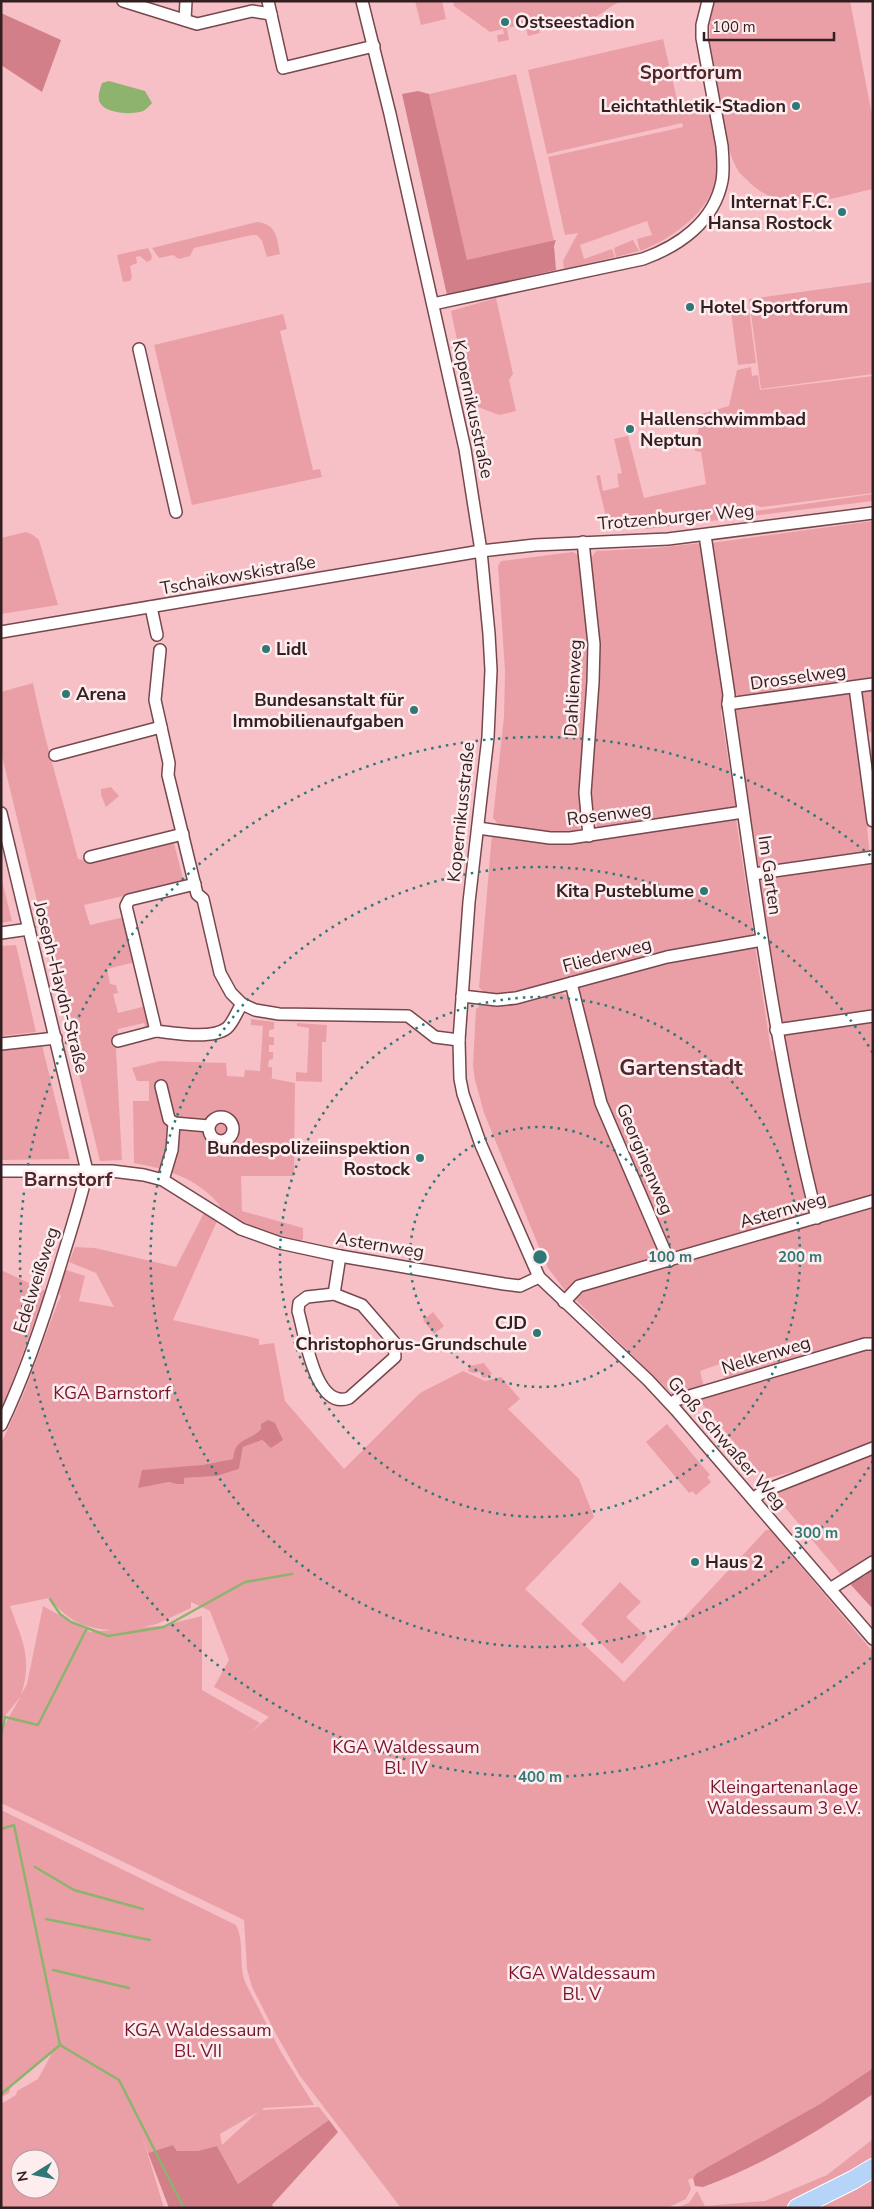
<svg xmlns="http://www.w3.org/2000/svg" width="874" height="2209" viewBox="0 0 874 2209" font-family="'Nunito Sans',sans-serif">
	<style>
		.green { fill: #ea9fa7; fill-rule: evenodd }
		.forest { fill: #d27f8a }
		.water { fill: #8db36e }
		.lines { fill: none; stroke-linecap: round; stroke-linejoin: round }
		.stream { stroke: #8db36e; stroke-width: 2.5 }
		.minor-casing { stroke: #76484d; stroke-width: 14 }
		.highway-casing { stroke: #fff; stroke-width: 20 }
		.minor { stroke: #fff; stroke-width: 11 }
		.highway { stroke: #b5d4f7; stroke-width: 18 }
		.ring { fill: none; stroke: #2f7875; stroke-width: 2.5; stroke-dasharray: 2.5 5 }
		.poi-dot { fill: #2f7875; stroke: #feedee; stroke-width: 2 }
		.labels { text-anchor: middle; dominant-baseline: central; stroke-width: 5; stroke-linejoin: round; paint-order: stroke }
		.poi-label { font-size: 18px; font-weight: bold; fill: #331e21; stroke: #feedee; text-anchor: start }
		.street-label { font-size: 18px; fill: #331e21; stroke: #feedee }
		.park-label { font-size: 18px; fill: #78142e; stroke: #feedee }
		.neighbourhood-label { font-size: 19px; font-weight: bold; fill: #50262c; stroke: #feedee }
		.quarter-label { font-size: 20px; font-weight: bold; fill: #50262c; stroke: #feedee }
		.district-label { font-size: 22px; font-weight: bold; fill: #50262c; stroke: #feedee }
		.centre { fill: #2f7875; stroke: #feedee; stroke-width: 2.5 }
		.ring-label { font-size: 15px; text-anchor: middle; font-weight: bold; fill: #2f7875; stroke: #feedee; stroke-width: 5; stroke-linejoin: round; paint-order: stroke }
	</style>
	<rect width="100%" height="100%" fill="#f7c0c6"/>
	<!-- green -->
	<g class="green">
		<path d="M415,1H442L446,19L421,25Z"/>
		<path d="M453,1H623C608,5 598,20 581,23C561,27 548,19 530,23L531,27L538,26L540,33L528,36L525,24L507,28L509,40L498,42L497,35L504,34L503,29L490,32L454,6Z"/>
		<path d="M715,1H850L873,120V189C830,198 787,217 750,183C746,178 739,174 737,169C725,147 724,119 719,95C713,63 704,33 715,1Z"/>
		<path d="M663,39L679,108L704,103L710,105C713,122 719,141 719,158C720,204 680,235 640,251L637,239L652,235L647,221L580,245L584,259L612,249L615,257L564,269L563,261L578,233L565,235L548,157L683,127L682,123L547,154L528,70Z"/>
		<path d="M516,74L554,241L467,261L429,94Z"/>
		<path d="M257,222C276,224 277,237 280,254L267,257L262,241L257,235H252L194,248L190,256L179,259L173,255L159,258L152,248Z"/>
		<path d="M633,240L639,251L616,257L614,248Z"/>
		<path d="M148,248L152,256L151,260L147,262L140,256L136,257L137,263L130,266L132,277L130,281L123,282L117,255Z"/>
		<path d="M873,282V374L761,389L749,299Z"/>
		<path d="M496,298L513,374L509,380L516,411L499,415L478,407L467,363L457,340L451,311Z"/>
		<path d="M749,310L756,363L738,365L731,312Z"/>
		<path d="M283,314L287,329L280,331L313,470L320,469L322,477L192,505L154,345Z"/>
		<path d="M751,367L752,376L758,375L760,390L873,376V493L761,507L750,503L756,511L873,494V501L646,529L641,527L609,529L596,476L600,475L603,491L619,487L617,474L622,473L614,439L628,436L644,498L706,484L701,452L695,451L692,440L698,432L701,414L729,406L737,370Z"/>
		<path d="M873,521V681L738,696L735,693L711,543Z"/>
		<path d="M26,532L33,535L39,540L58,605L1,614V538Z"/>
		<path d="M701,543L724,696L721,713L736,809L600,830C582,812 593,750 596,725C599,693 600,659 598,626C597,604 590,580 591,558L596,551L656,548Z"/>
		<path d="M573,552L581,557L590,659L586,712L580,769L583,823L577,831H534L500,826L493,818L504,717L505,671L498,566L501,561Z"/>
		<path d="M33,683C45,743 63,800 78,859L93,862L173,840L184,882L84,905L90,925L124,917L135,962L107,969L110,984L116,985L118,993L113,994L118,1013L146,1006L149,1020L146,1029L144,1023L118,1029L116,1050L122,1160L100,1161L1,752V692Z"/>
		<path d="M873,688V732L863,733L858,690Z"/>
		<path d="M853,690L871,823L867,828L870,856L759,869L734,707Z"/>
		<path d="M111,787L119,796L106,807L101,795V789Z"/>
		<path d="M736,819L754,937C712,945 670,951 629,961C581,974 535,995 485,994L479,987L492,834L598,839Z"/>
		<path d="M871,859L873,877V1011L783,1025L759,875Z"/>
		<path d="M1,877L12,921L1,923Z"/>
		<path d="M16,945L36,1032L1,1036V946Z"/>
		<path d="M755,946L771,1050L774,1051L796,1157L809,1206L805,1215L673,1254L609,1108L578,990L583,983L621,971Z"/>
		<path d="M562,993L570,997L610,1139L662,1255L567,1293L548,1268L541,1252L484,1113L475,1080L473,1066L476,1009L482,1004L517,1005Z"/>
		<path d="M251,1019L274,1022V1029L269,1030V1037H274V1045H269V1052H273V1059L269,1060L268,1067H272V1078H269L295,1083L294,1176H241L242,1211L303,1228V1239L297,1244C279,1237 235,1225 222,1212C220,1209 220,1204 217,1202C194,1177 166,1169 134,1163L133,1101H149V1081H137L132,1068L160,1061L226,1063L227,1076L244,1077L245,1070L260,1071L263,1026L251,1025Z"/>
		<path d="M873,1020V1196L822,1211L803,1134L783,1034Z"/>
		<path d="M297,1023L327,1025L326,1042H322V1082L296,1081V1072L307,1073L309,1028L297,1026Z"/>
		<path d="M42,1045L70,1159L1,1160V1049Z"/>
		<path d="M873,1207V1337L856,1343L855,1340L725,1380L720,1364L700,1371L704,1387L672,1394L575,1299V1295L581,1290L666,1268Z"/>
		<path d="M205,1211L217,1221L173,1320L259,1339V1345L274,1343L285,1401L344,1469L420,1393L463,1371L485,1381L501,1377L520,1399L508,1409L579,1479L594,1517L525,1589L624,1682L766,1530H770L873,1652V2068L820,2104L697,2173L693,2178L688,2180L691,2189L686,2199L667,2208H401L300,2076L276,2034L252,1987L247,1969L244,1920L1,1803V1727L6,1722L21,1696L1,1721V1444L24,1393L58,1302L61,1297C56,1287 60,1279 63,1269L85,1276L79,1301L114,1307L96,1273L69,1262L75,1247L95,1248L176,1267ZM261,1429L266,1445L262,1440L243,1447L239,1469L217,1476L184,1478V1484H176L169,1482L138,1487L202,1465L233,1459C234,1440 250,1440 261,1429ZM49,1598C68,1620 81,1628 111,1630L90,1632L43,1606L27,1684L21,1695C33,1658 22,1640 10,1606ZM191,1602L210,1611L229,1660L214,1687L269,1717L251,1732L260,1723L202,1690V1616L161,1626L143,1627L157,1624L191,1608Z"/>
		<path d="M1,1270L46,1291L1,1412Z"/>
		<path d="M433,1312L444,1326L434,1334L423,1320Z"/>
		<path d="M863,1349L873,1351V1443L797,1473L795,1471L765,1479L698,1399Z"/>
		<path d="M484,1363L492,1374L485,1378L482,1377L480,1372L473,1373L468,1371L470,1366Z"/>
		<path d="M667,1424L710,1475L707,1477L711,1482L696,1495L692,1491L689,1493L646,1442Z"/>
		<path d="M873,1453V1561L843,1577L773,1493Z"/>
		<path d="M620,1582L641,1602L626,1617L647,1637L622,1664L581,1624Z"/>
		<path d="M1,1810L236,1925C245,1943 238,1966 246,1984L281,2052L314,2105L264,2108L262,2110L319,2107L329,2120L238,2184L217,2146L197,2151H177L173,2145L148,2153L142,2135L164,2208H1V2104L16,2095L17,2091L38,2079L52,2053L11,2085L9,2093L1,2097ZM258,2112L222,2145L220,2134ZM20,2159H50V2189H20Z"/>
		<path d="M873,2139V2162L819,2194L788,2208H676L689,2203L697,2191L705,2206L765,2201L827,2175Z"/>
		<path d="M873,2172V2208H807Z"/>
	</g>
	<!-- forest -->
	<g class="forest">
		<path d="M1,13L61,40L42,92L1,65Z"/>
		<path d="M418,91L429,94L467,260L556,240L554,246L556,270L447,295L402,94Z"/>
		<path d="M268,1420L275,1423L283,1440L271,1448L262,1440L243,1447L239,1469L217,1476L184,1478V1484H176L169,1482L138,1488L142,1470L202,1465L233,1459C235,1437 249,1442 261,1429V1424Z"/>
		<path d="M873,1568V1609L851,1585L852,1581L865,1576Z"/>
		<path d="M873,2068V2094C819,2131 765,2164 703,2187L695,2186L693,2178L697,2173L820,2104Z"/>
		<path d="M329,2120L338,2132L272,2205L274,2208H169L148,2153L173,2145L177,2151H197L217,2146L238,2184Z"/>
	</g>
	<!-- water -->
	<path class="water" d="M109,81L145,91L152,103C149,106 146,110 143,111C132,115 107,114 100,103C97,97 100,89 102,83Z"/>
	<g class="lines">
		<!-- stream -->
		<g class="stream">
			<path d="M50,1599L60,1614L71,1622L108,1636L164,1627L245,1582L292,1574"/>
			<path d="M1,1736L5,1717L38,1725L87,1628"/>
			<path d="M1,1829L14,1825L60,2045"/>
			<path d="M35,1867L74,1890L143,1909"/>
			<path d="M46,1919L150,1940"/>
			<path d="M53,1970L129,1988"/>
			<path d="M1,2094L60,2045L119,2080L184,2208"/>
		</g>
		<!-- minor casing -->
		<g class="minor-casing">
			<g id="minor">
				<path d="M123,1L197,24L252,11L271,14"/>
				<path d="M268,1L283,68L374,46"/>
				<path d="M362,1L390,114L465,449L481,551L489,634L491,670L488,737L469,902L459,1040L460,1079L463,1094L481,1145L539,1277L648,1380L676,1410L873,1639"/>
				<path d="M185,20L186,1"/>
				<path d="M433,304L643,259C679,246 714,222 722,181C724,170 723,158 722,146L702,38V25L708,1"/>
				<path d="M139,349L176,512"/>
				<path d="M705,535L729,695L728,704C753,876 774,1049 817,1218"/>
				<path d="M583,542L594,644L593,682L585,793L589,836"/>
				<path d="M151,607L157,635"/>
				<path d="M1,632L481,551L535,545L668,539L873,513"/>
				<path d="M160,650L155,700L169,763L168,775L197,894L203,899L220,973L231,993L242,1004L255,1010L279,1014L408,1016L435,1037L459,1040"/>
				<path d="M855,687L873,821"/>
				<path d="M728,704L873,684"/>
				<path d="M55,755L161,727"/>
				<path d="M1,813L87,1171C81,1199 72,1227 63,1256C46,1313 27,1371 1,1425"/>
				<path d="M478,828L550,838H570L743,812"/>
				<path d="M90,857L183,834"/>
				<path d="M753,874L873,857"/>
				<path d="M195,884L129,900L126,906L156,1031C174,1033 212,1040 227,1028C233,1023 237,1011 242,1004"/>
				<path d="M1,933L29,929"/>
				<path d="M571,983L601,1103L669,1261"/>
				<path d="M462,996L497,1000L516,998L667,957L762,940"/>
				<path d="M776,1030L873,1016"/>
				<path d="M118,1041L156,1031"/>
				<path d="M1,1044L56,1038"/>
				<path d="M161,1086L169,1119L174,1123L172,1150L163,1180"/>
				<circle cx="221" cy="1129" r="12"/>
				<path d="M174,1123L209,1126"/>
				<path d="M1,1171H112L144,1175L163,1180L241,1229L280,1243L340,1256L504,1284L520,1286L539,1277"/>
				<path d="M334,1294L362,1305L394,1342L395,1357L349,1398C315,1411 305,1334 298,1311L299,1303L307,1297Z"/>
				<path d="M334,1294L340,1256"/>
				<path d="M564,1302L579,1286L873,1201"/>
				<path d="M671,1404L676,1400L865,1344H873"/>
				<path d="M753,1499L764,1491L873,1448"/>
				<path d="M830,1589L873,1562"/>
			</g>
		</g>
		<!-- highway casing -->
		<g class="highway-casing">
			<path id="highway" d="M797,2208L853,2180L873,2168"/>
		</g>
		<!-- minor -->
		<use href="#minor" class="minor"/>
		<!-- highway -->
		<use href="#highway" class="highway"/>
	</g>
	<!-- distance rings -->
	<g class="ring">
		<circle cx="540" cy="1257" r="130"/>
		<circle cx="540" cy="1257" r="260"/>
		<path d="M873 1461A390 390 0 1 1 873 1053"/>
		<path d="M871 1658A520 520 0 1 1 871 856"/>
	</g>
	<!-- markers -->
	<g class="poi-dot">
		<circle cx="505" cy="22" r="5"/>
		<circle cx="796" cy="106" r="5"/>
		<circle cx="842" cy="212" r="5"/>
		<circle cx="690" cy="307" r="5"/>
		<circle cx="630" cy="429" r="5"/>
		<circle cx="266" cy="649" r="5"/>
		<circle cx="66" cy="694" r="5"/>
		<circle cx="414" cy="710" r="5"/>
		<circle cx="704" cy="891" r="5"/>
		<circle cx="420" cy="1158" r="5"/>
		<circle cx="537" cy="1333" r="5"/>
		<circle cx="695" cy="1562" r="5"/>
	</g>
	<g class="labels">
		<!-- poi labels -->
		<g class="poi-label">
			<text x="515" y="22">Ostseestadion</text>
			<text x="786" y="106" text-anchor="end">Leichtathletik-Stadion</text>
			<text x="832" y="202" text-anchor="end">Internat F.C.<tspan x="832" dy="21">Hansa Rostock</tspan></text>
			<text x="700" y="307">Hotel Sportforum</text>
			<text x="640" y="419">Hallenschwimmbad<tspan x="640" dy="21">Neptun</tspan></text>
			<text x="276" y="649">Lidl</text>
			<text x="76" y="694">Arena</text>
			<text x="404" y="700" text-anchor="end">Bundesanstalt für<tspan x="404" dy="21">Immobilienaufgaben</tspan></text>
			<text x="694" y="891" text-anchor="end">Kita Pusteblume</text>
			<text x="410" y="1148" text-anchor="end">Bundespolizeiinspektion<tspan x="410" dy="21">Rostock</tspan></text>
			<text x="527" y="1323" text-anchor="end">CJD<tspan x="527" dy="21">Christophorus-Grundschule</tspan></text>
			<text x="705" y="1562">Haus 2</text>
		</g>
		<!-- street labels -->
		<g class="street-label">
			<text transform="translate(473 409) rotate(78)">Kopernikusstraße</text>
			<text transform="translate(676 517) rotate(-5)">Trotzenburger Weg</text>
			<text transform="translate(238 575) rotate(-10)">Tschaikowskistraße</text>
			<text transform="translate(798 677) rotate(-8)">Drosselweg</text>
			<text transform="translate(573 688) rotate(-87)">Dahlienweg</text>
			<text transform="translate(461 812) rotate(-84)">Kopernikusstraße</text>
			<text transform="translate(609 814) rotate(-7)">Rosenweg</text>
			<text transform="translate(770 875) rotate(82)">Im Garten</text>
			<text transform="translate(607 955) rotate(-15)">Fliederweg</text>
			<text transform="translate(61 987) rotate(76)">Joseph-Haydn-Straße</text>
			<text transform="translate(645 1159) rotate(67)">Georginenweg</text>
			<text transform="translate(783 1210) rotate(-16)">Asternweg</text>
			<text transform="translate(380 1245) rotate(9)">Asternweg</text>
			<text transform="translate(36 1280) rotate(-72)">Edelweißweg</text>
			<text transform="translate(766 1355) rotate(-17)">Nelkenweg</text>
			<text transform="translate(727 1443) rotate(49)">Groß Schwaßer Weg</text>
		</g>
		<!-- park labels -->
		<g class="park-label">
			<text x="112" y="1393">KGA Barnstorf</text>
			<text x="406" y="1747">KGA Waldessaum<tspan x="406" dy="21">Bl. IV</tspan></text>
			<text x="784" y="1787">Kleingartenanlage<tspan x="784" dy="21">Waldessaum 3 e.V.</tspan></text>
			<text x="582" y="1973">KGA Waldessaum<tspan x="582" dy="21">Bl. V</tspan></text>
			<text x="198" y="2030">KGA Waldessaum<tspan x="198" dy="21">Bl. VII</tspan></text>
		</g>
		<!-- neighbourhood labels -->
		<g class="neighbourhood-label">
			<text x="691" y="73">Sportforum</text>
		</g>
		<!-- quarter labels -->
		<g class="quarter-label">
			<text x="68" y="1179">Barnstorf</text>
		</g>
		<!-- district labels -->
		<g class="district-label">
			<text x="681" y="1068">Gartenstadt</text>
		</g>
	</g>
	<circle cx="540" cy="1257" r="8" class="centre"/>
	<g class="ring-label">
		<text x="670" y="1262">100 m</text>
		<text x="800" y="1262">200 m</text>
		<text x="816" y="1538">300 m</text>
		<text x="540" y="1782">400 m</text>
	</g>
	<!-- border -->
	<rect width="874" height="2209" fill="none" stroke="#331e21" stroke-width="5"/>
	<!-- north arrow -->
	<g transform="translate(35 2174) rotate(260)"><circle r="24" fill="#feedee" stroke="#ad9a9c"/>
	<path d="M0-4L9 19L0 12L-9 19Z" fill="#2f7875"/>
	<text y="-8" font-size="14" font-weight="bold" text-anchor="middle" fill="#331e21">N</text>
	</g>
	<!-- scale -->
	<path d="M704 32v8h130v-8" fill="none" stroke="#331e21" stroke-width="2.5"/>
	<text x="712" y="32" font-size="15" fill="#331e21" stroke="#feedee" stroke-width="4" paint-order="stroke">100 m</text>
</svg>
